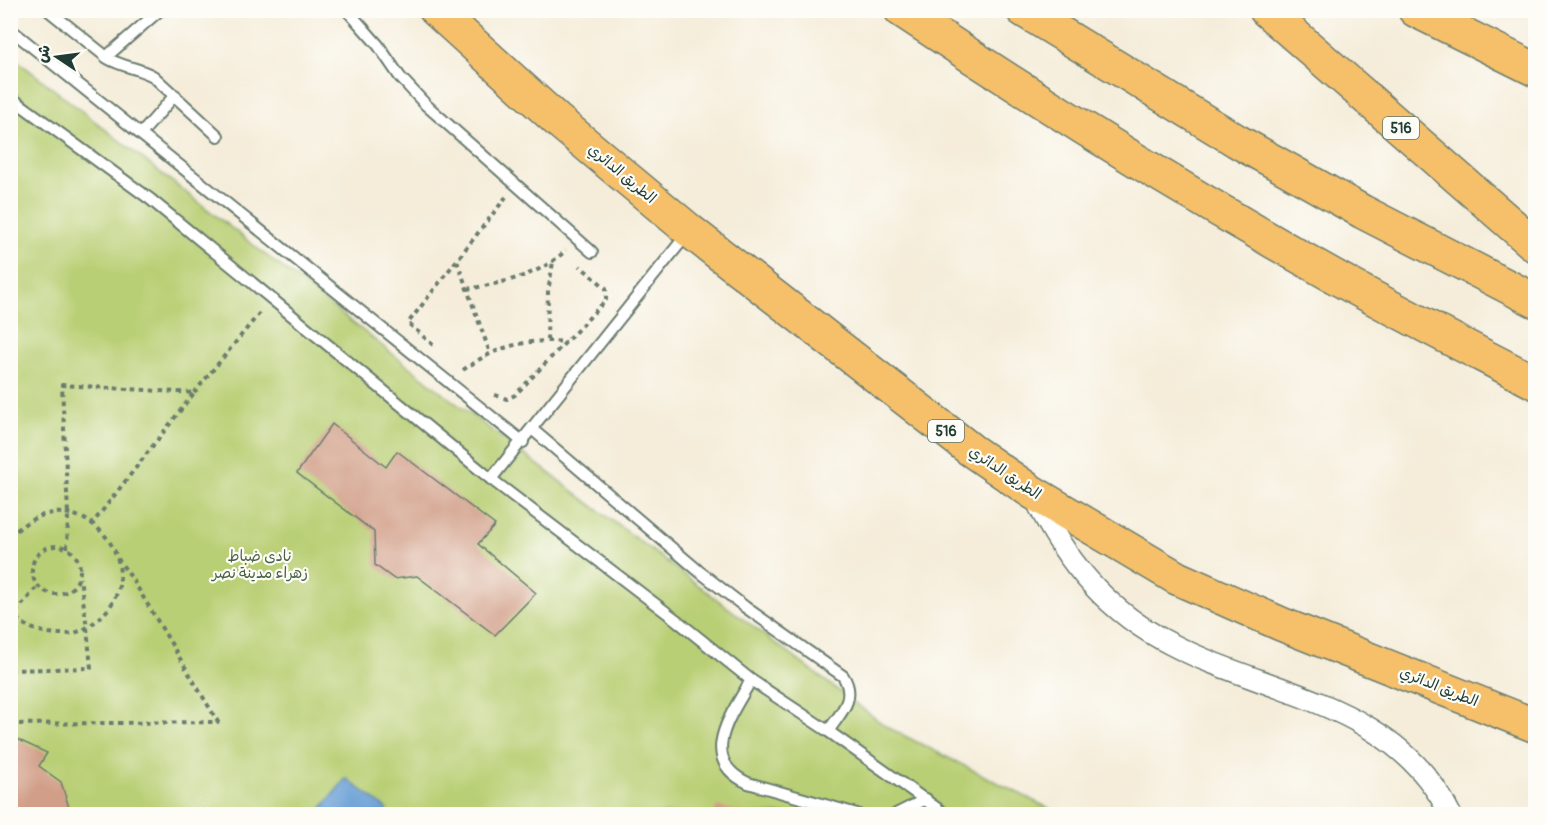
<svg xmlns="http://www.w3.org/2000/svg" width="1546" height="825" viewBox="0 0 1546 825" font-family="Pangolin,'Playpen Sans Arabic',sans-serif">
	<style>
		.green { fill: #b9cf74; stroke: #6c8654; stroke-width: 1.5 }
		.water { fill: #689ed5; stroke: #446e84; stroke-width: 1.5 }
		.building { fill: #d19e88 }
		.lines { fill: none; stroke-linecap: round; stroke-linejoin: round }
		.service-casing { stroke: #6a7b6e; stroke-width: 14 }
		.minor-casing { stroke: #6a7b6e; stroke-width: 24 }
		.trunk-casing { stroke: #6a7b6e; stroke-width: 36 }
		.motorway-casing { stroke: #6a7b6e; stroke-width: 36 }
		.path { stroke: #6a7b6e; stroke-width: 4; stroke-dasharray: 4.5 4.5; stroke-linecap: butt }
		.service { stroke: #fff; stroke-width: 10 }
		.minor { stroke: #fff; stroke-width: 21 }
		.trunk { stroke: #f6c06b; stroke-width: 33 }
		.motorway { stroke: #f6c06b; stroke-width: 33 }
		.labels { text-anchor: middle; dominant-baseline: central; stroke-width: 4.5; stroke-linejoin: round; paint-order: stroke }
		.shield { fill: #fdfcf7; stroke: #62766e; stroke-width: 1.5 }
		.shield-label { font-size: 14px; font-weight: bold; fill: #1f3d34 }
		.street-label { font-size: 15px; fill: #1f3d34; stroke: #fdfcf7 }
		.park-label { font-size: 15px; fill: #466244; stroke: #fdfcf7 }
	</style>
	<rect width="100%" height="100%" fill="#fdfcf7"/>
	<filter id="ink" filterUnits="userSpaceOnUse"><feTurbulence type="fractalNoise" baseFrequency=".0167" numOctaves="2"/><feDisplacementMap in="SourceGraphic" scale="12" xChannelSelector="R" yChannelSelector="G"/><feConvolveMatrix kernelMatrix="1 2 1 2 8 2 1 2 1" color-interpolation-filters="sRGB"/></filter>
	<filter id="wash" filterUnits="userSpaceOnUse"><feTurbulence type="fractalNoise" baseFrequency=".008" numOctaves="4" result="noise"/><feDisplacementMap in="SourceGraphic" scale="24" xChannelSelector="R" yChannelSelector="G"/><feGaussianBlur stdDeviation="1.35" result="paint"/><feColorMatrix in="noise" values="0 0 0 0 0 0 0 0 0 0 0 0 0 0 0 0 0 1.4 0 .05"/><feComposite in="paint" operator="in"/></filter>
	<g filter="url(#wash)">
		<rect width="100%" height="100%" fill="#f5edda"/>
		<!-- green -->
		<path class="green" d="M10,55L449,398L887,727L1060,814H11Z"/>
		<!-- water -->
		<path class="water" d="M346,778L387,809L384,814H317Z"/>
		<g id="blocks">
			<!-- building -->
			<g class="building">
				<path d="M332,424L386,467L397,451L495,525L478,544L536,593L495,635L417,576L394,579L375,565L374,532L297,473Z"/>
				<path d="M10,736L47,753L39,766L61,782L71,814H10Z"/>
				<path d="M717,806L751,814H714Z"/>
			</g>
		</g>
	</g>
	<g filter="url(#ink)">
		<use href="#blocks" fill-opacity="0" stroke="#6a7b6e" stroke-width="1.5"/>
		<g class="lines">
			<!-- service casing -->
			<g class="service-casing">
				<g id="service">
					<path d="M48,10L109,59C123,67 139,68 153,76L218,136"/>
					<path d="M347,10L378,45L400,77L426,105L592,252"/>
					<path d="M10,29L523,442"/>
					<path d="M106,57L160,10"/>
					<path d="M10,97L150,199L491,479L675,619L751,680L828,731L945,814"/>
					<path d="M141,134L175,95"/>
					<path d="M533,430L700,572L745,607L843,676C857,698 841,713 828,731"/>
					<path d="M491,479L688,233"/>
					<path d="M751,680C732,714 696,759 748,783L857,814"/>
					<path d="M896,814L926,799"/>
				</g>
			</g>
			<!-- minor casing -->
			<g class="minor-casing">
				<path id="minor" d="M1033,493C1062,557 1107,612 1171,644C1269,695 1396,703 1450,814"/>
			</g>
			<!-- trunk casing -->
			<g class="trunk-casing">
				<g id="trunk">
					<path d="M436,10L557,120L690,231L971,450L1032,492L1177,578L1281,624L1536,726"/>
					<path d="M1415,10L1536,70"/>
				</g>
			</g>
			<!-- motorway casing -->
			<g class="motorway-casing">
				<g id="motorway">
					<path d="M901,10C1039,102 1179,189 1323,270C1393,310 1465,346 1536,383"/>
					<path d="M1023,10L1237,141L1363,212L1536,301"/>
					<path d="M1266,10L1536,246"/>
				</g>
			</g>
			<!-- path -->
			<g class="path">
				<path d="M457,261L490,353"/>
				<path d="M467,289C502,283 540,276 566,250"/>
				<path d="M547,340L548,292L553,262"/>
				<path d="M433,345L408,323L506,197"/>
				<path d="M463,370C495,347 526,338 566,342"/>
				<path d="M194,393L262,310"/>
				<path d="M495,395L507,399L515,395L606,300V288L580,266"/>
				<path d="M10,537C75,466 163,569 96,621C86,629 75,635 62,634C43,634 22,628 10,611"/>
				<circle cx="56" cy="570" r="24"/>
				<path d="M67,548L68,514L62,385L194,393L92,524"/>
				<path d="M10,619L37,587"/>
				<path d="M10,670L91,668L87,628L80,578"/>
				<path d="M10,724L218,722L133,580L118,559"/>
			</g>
			<!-- service -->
			<use href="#service" class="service"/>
			<!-- minor -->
			<use href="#minor" class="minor"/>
			<!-- trunk -->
			<use href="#trunk" class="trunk"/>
			<!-- motorway -->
			<use href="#motorway" class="motorway"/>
		</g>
	</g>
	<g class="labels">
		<!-- shield labels -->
		<g class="shield">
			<rect x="1383" y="117" width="36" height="22" rx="4.5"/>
			<rect x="928" y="420" width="36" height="22" rx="4.5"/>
		</g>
		<g class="shield-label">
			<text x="1401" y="128">516</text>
			<text x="946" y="431">516</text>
		</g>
		<!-- street labels -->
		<g class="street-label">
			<text transform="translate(622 174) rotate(40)">الطريق الدائري</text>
			<text transform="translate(1005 473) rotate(34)">الطريق الدائري</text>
			<text transform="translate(1439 687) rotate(22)">الطريق الدائري</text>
		</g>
		<!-- park labels -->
		<g class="park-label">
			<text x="260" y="556">نادى ضباط<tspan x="260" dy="17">زهراء مدينة نصر</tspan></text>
		</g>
	</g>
	<!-- margin -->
	<rect width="1546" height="825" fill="none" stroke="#fdfcf7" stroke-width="36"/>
	<!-- north arrow -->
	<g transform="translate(57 57) rotate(283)" stroke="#fdfcf7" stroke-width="4.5" paint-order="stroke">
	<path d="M0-4.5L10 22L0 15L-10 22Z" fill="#1f3d34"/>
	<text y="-9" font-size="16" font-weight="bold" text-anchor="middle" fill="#1f3d34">ش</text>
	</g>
</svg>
